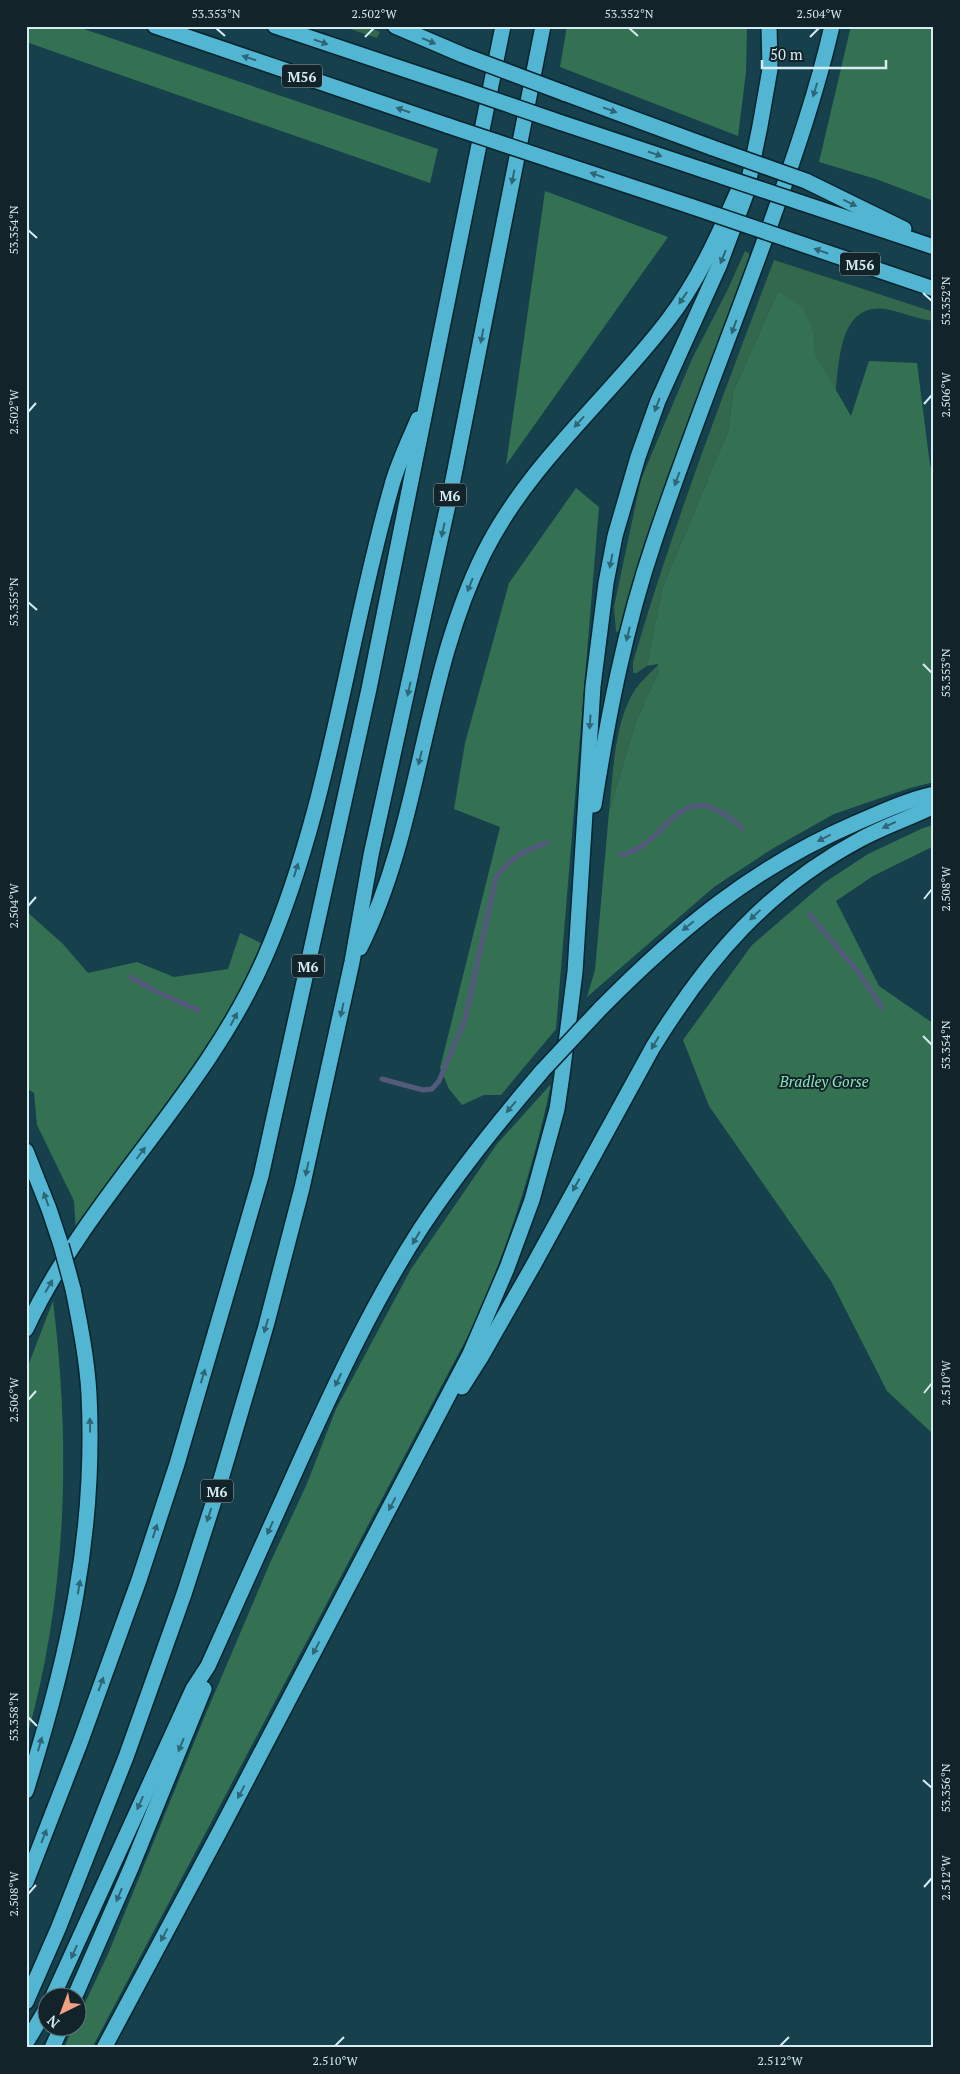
<svg xmlns="http://www.w3.org/2000/svg" width="960" height="2074" viewBox="0 0 960 2074" font-family="'PT Serif',serif">
	<style>
		.green { fill: #33684d }
		.forest { fill: #347153 }
		.lines { fill: none; stroke-linecap: round; stroke-linejoin: round }
		.stream { stroke: #545a7b; stroke-width: 5 }
		.highway-casing { stroke: #04252e; stroke-width: 18 }
		.highway { stroke: #52b6d3; stroke-width: 15 }
		.highway-bridge-casing { stroke: #04252e; stroke-width: 18; stroke-linecap: butt }
		.highway-bridge { stroke: #52b6d3; stroke-width: 15 }
		.oneway { fill: #2f6675 }
		.ticks { fill: none; stroke: #d6ecf3; stroke-width: 2 }
		.labels { text-anchor: middle; dominant-baseline: central; stroke-width: 4; stroke-linejoin: round; paint-order: stroke }
		.shield { fill: #122429; stroke: #9bb0b6; stroke-width: 1 }
		.shield-label { font-size: 14px; font-weight: bold; fill: #d6ecf3 }
		.park-label { font-size: 15px; font-style: italic; fill: #8be5b5; stroke: #122429 }
		.neatline { fill: none; stroke: #d6ecf3; stroke-width: 2 }
		.ticks-label { font-size: 12px; text-anchor: middle; fill: #d6ecf3 }
	</style>
	<rect width="100%" height="100%" fill="#15404c"/>
	<!-- green -->
	<g class="green">
		<path d="M341,26H367L380,32L377,38Z"/>
		<path d="M745,251L750,254L669,481L620,631L616,632L614,607L641,479L692,359L727,291Z"/>
		<path d="M774,260L934,312V321C917,319 901,312 885,309C840,303 839,361 836,391L815,354L814,334L778,291L733,392L728,431L662,589L647,666L637,673H633V662C673,525 724,393 774,260Z"/>
		<path d="M659,664L657,674L636,721L609,812C613,775 614,725 633,693C639,683 650,673 659,664Z"/>
	</g>
	<!-- forest -->
	<g class="forest">
		<path d="M26,26H75L438,149L430,183L26,42Z"/>
		<path d="M567,26H747L746,72L738,136L560,67Z"/>
		<path d="M851,26H934V201L876,179L819,162Z"/>
		<path d="M545,191L668,237L506,465Z"/>
		<path d="M778,291L803,308L814,334L815,354L851,416L869,361L917,363L930,465L934,473V782L910,788L834,814L772,849L714,887L587,997L595,970L609,812L636,721L658,672V664L647,666L662,589L728,431L733,392Z"/>
		<path d="M576,488L599,507L556,1029L501,1095H484L462,1105L449,1089L440,1068L500,827L454,809L465,743L509,583Z"/>
		<path d="M934,825V846L873,876L836,901L879,986L934,1024V1435L887,1391L831,1281L709,1106L683,1040L752,945L824,883L868,854L923,828Z"/>
		<path d="M26,911L63,944L88,973L137,962L174,977L228,969L240,933L261,943C254,960 248,977 240,992C196,1078 133,1155 76,1232L74,1201L37,1125L34,1093L26,1088Z"/>
		<path d="M551,1084C533,1170 506,1253 470,1332L92,2048H64L73,2027L78,2026V2018L108,1954L204,1718L270,1563L306,1486L336,1409L411,1269L497,1144Z"/>
		<path d="M53,1301C71,1448 67,1597 26,1740V1371Z"/>
	</g>
	<g class="lines">
		<!-- stream -->
		<g class="stream">
			<path d="M620,855C671,846 677,768 742,828"/>
			<path d="M810,915L859,973L882,1008"/>
			<path d="M130,977L159,993L198,1010"/>
			<path d="M382,1079L423,1090L432,1089L439,1081L465,1020L496,877C509,859 525,849 547,843"/>
		</g>
		<!-- highway casing -->
		<g class="highway-casing">
			<g id="highway">
				<path d="M155,26L449,126"/>
				<path d="M275,26L457,87"/>
				<path d="M395,26L463,55"/>
				<path d="M564,93L713,148"/>
				<path d="M559,122L706,171"/>
				<path d="M551,160L693,207"/>
				<path d="M806,181L904,229"/>
				<path d="M799,202L934,247"/>
				<path d="M787,239L934,289"/>
				<path d="M594,805C608,716 625,627 654,542C691,431 735,324 774,214C796,152 817,91 832,26"/>
				<path d="M360,948C422,823 422,678 484,553C529,463 608,399 668,320C698,281 718,236 738,191"/>
				<path d="M600,1009C678,930 752,868 856,823C881,812 907,800 934,794"/>
				<path d="M26,1151L49,1209L61,1245"/>
				<path d="M26,1329C89,1194 205,1095 265,957C330,807 347,641 392,485C398,463 409,441 418,419"/>
				<path d="M462,1387L481,1357L534,1264L653,1047C708,958 767,889 861,839C885,826 910,818 934,806"/>
				<path d="M26,1791C68,1657 96,1536 89,1394C87,1359 80,1324 73,1289"/>
				<path d="M26,1882L80,1743L139,1580L177,1464L261,1176L369,689L503,26"/>
				<path d="M53,1996L193,1689L208,1666C239,1597 270,1528 301,1459C337,1380 374,1301 421,1228C458,1172 500,1120 543,1070"/>
				<path d="M75,1996L131,1868L204,1689"/>
				<path d="M26,2002L58,1929L126,1757L184,1594L221,1479L266,1326L302,1188L352,962L371,855L449,500L543,26"/>
				<path d="M26,2043L48,2006"/>
				<path d="M52,2048L62,2026"/>
				<path d="M104,2048L221,1829L470,1354L507,1268L532,1200L557,1109L562,1075L575,972L593,686L606,583L615,536L638,457L658,401L719,266L746,194L760,126L770,69L769,26"/>
			</g>
		</g>
		<!-- highway -->
		<use href="#highway" class="highway"/>
		<!-- highway-bridge casing -->
		<g class="highway-bridge-casing">
			<g id="highway-bridge">
				<path d="M463,55L564,93"/>
				<path d="M457,87L559,122"/>
				<path d="M449,126L551,160"/>
				<path d="M713,148L806,181"/>
				<path d="M706,171L799,202"/>
				<path d="M693,207L787,239"/>
				<path d="M543,1070L600,1009"/>
				<path d="M61,1245L73,1289"/>
			</g>
		</g>
		<!-- highway-bridge -->
		<use href="#highway-bridge" class="highway-bridge"/>
	</g>
	<!-- one-way arrows -->
	<defs><path id="oneway-solid" d="M-6-.8H1V-3.2L6.5 0L1 3.2V.8H-6Z" transform="scale(1.25)"/></defs>
	<g class="oneway">
		<use href="#oneway-solid" transform="translate(429 41) rotate(23)"/>
		<use href="#oneway-solid" transform="translate(321 42) rotate(19)"/>
		<use href="#oneway-solid" transform="translate(249 58) rotate(-162)"/>
		<use href="#oneway-solid" transform="translate(815 90) rotate(107)"/>
		<use href="#oneway-solid" transform="translate(403 110) rotate(-161)"/>
		<use href="#oneway-solid" transform="translate(610 110) rotate(20)"/>
		<use href="#oneway-solid" transform="translate(655 154) rotate(19)"/>
		<use href="#oneway-solid" transform="translate(597 175) rotate(-161)"/>
		<use href="#oneway-solid" transform="translate(513 177) rotate(101)"/>
		<use href="#oneway-solid" transform="translate(850 203) rotate(26)"/>
		<use href="#oneway-solid" transform="translate(821 251) rotate(-161)"/>
		<use href="#oneway-solid" transform="translate(723 257) rotate(112)"/>
		<use href="#oneway-solid" transform="translate(683 298) rotate(124)"/>
		<use href="#oneway-solid" transform="translate(734 327) rotate(110)"/>
		<use href="#oneway-solid" transform="translate(482 336) rotate(101)"/>
		<use href="#oneway-solid" transform="translate(657 405) rotate(111)"/>
		<use href="#oneway-solid" transform="translate(579 422) rotate(132)"/>
		<use href="#oneway-solid" transform="translate(677 479) rotate(110)"/>
		<use href="#oneway-solid" transform="translate(443 530) rotate(102)"/>
		<use href="#oneway-solid" transform="translate(611 561) rotate(101)"/>
		<use href="#oneway-solid" transform="translate(470 585) rotate(112)"/>
		<use href="#oneway-solid" transform="translate(628 634) rotate(104)"/>
		<use href="#oneway-solid" transform="translate(409 689) rotate(102)"/>
		<use href="#oneway-solid" transform="translate(590 722) rotate(94)"/>
		<use href="#oneway-solid" transform="translate(420 758) rotate(104)"/>
		<use href="#oneway-solid" transform="translate(889 825) rotate(155)"/>
		<use href="#oneway-solid" transform="translate(824 838) rotate(153)"/>
		<use href="#oneway-solid" transform="translate(296 870) rotate(-73)"/>
		<use href="#oneway-solid" transform="translate(755 915) rotate(137)"/>
		<use href="#oneway-solid" transform="translate(688 926) rotate(141)"/>
		<use href="#oneway-solid" transform="translate(342 1010) rotate(102)"/>
		<use href="#oneway-solid" transform="translate(234 1019) rotate(-62)"/>
		<use href="#oneway-solid" transform="translate(655 1043) rotate(121)"/>
		<use href="#oneway-solid" transform="translate(511 1107) rotate(131)"/>
		<use href="#oneway-solid" transform="translate(141 1153) rotate(-53)"/>
		<use href="#oneway-solid" transform="translate(307 1169) rotate(102)"/>
		<use href="#oneway-solid" transform="translate(576 1185) rotate(119)"/>
		<use href="#oneway-solid" transform="translate(46 1199) rotate(-110)"/>
		<use href="#oneway-solid" transform="translate(416 1238) rotate(121)"/>
		<use href="#oneway-solid" transform="translate(49 1286) rotate(-60)"/>
		<use href="#oneway-solid" transform="translate(266 1326) rotate(106)"/>
		<use href="#oneway-solid" transform="translate(203 1376) rotate(-73)"/>
		<use href="#oneway-solid" transform="translate(338 1380) rotate(116)"/>
		<use href="#oneway-solid" transform="translate(90 1425) rotate(-91)"/>
		<use href="#oneway-solid" transform="translate(392 1504) rotate(118)"/>
		<use href="#oneway-solid" transform="translate(209 1515) rotate(108)"/>
		<use href="#oneway-solid" transform="translate(270 1528) rotate(114)"/>
		<use href="#oneway-solid" transform="translate(155 1531) rotate(-72)"/>
		<use href="#oneway-solid" transform="translate(79 1587) rotate(-80)"/>
		<use href="#oneway-solid" transform="translate(316 1648) rotate(118)"/>
		<use href="#oneway-solid" transform="translate(101 1684) rotate(-70)"/>
		<use href="#oneway-solid" transform="translate(40 1744) rotate(-74)"/>
		<use href="#oneway-solid" transform="translate(181 1745) rotate(112)"/>
		<use href="#oneway-solid" transform="translate(241 1792) rotate(118)"/>
		<use href="#oneway-solid" transform="translate(140 1803) rotate(114)"/>
		<use href="#oneway-solid" transform="translate(44 1836) rotate(-69)"/>
		<use href="#oneway-solid" transform="translate(119 1895) rotate(113)"/>
		<use href="#oneway-solid" transform="translate(164 1935) rotate(118)"/>
		<use href="#oneway-solid" transform="translate(74 1952) rotate(114)"/>
	</g>
	<!-- ticks -->
	<path class="ticks" d="M216,28L225,36M629,28L638,36M365,37L374,28M810,37L819,28M28,230L37,238M923,293L932,301M924,404L932,395M28,412L36,403M28,602L37,610M923,664L932,673M924,899L932,889M28,906L36,897M923,1036L932,1045M924,1393L932,1383M28,1400L36,1391M28,1717L37,1726M923,1780L932,1788M924,1887L932,1878M28,1894L36,1885M335,2046L344,2037M780,2046L789,2037"/>
	<g class="labels">
		<!-- shield labels -->
		<g class="shield">
			<rect x="282" y="64.5" width="40" height="23" rx="4"/>
			<rect x="840" y="252.5" width="40" height="23" rx="4"/>
			<rect x="434" y="483.5" width="32" height="23" rx="4"/>
			<rect x="292" y="954.5" width="32" height="23" rx="4"/>
			<rect x="201" y="1479.5" width="32" height="23" rx="4"/>
		</g>
		<g class="shield-label">
			<text x="302" y="76">M56</text>
			<text x="860" y="264">M56</text>
			<text x="450" y="495">M6</text>
			<text x="308" y="966">M6</text>
			<text x="217" y="1491">M6</text>
		</g>
		<!-- park labels -->
		<g class="park-label">
			<text x="824" y="1081">Bradley Gorse</text>
		</g>
	</g>
	<!-- border -->
	<rect width="960" height="2074" fill="none" stroke="#122429" stroke-width="55"/>
	<!-- north arrow -->
	<g transform="translate(62 2012) rotate(222)"><circle r="24" fill="#122429" stroke="#60747a"/>
	<path d="M0-4L9 19L0 12L-9 19Z" fill="#f39f82"/>
	<text y="-8" font-size="14" font-weight="bold" text-anchor="middle" fill="#d6ecf3">N</text>
	</g>
	<!-- scale -->
	<path d="M762 60v8h124v-8" fill="none" stroke="#d6ecf3" stroke-width="2.5"/>
	<text x="770" y="60" font-size="15" fill="#d6ecf3" stroke="#122429" stroke-width="4" paint-order="stroke">50 m</text>
	<rect x="28" y="28" width="904" height="2018" class="neatline"/>
	<g class="ticks-label">
		<text x="216" y="18">53.353°N</text>
		<text x="374" y="18">2.502°W</text>
		<text x="629" y="18">53.352°N</text>
		<text x="819" y="18">2.504°W</text>
		<text transform="translate(14 230) rotate(-90)" y="4">53.354°N</text>
		<text transform="translate(946 301) rotate(-90)" y="4">53.352°N</text>
		<text transform="translate(946 395) rotate(-90)" y="4">2.506°W</text>
		<text transform="translate(14 412) rotate(-90)" y="4">2.502°W</text>
		<text transform="translate(14 602) rotate(-90)" y="4">53.355°N</text>
		<text transform="translate(946 673) rotate(-90)" y="4">53.353°N</text>
		<text transform="translate(946 889) rotate(-90)" y="4">2.508°W</text>
		<text transform="translate(14 906) rotate(-90)" y="4">2.504°W</text>
		<text transform="translate(946 1045) rotate(-90)" y="4">53.354°N</text>
		<text transform="translate(946 1383) rotate(-90)" y="4">2.510°W</text>
		<text transform="translate(14 1400) rotate(-90)" y="4">2.506°W</text>
		<text transform="translate(14 1717) rotate(-90)" y="4">53.358°N</text>
		<text transform="translate(946 1788) rotate(-90)" y="4">53.356°N</text>
		<text transform="translate(946 1878) rotate(-90)" y="4">2.512°W</text>
		<text transform="translate(14 1894) rotate(-90)" y="4">2.508°W</text>
		<text x="335" y="2065">2.510°W</text>
		<text x="780" y="2065">2.512°W</text>
	</g>
</svg>
